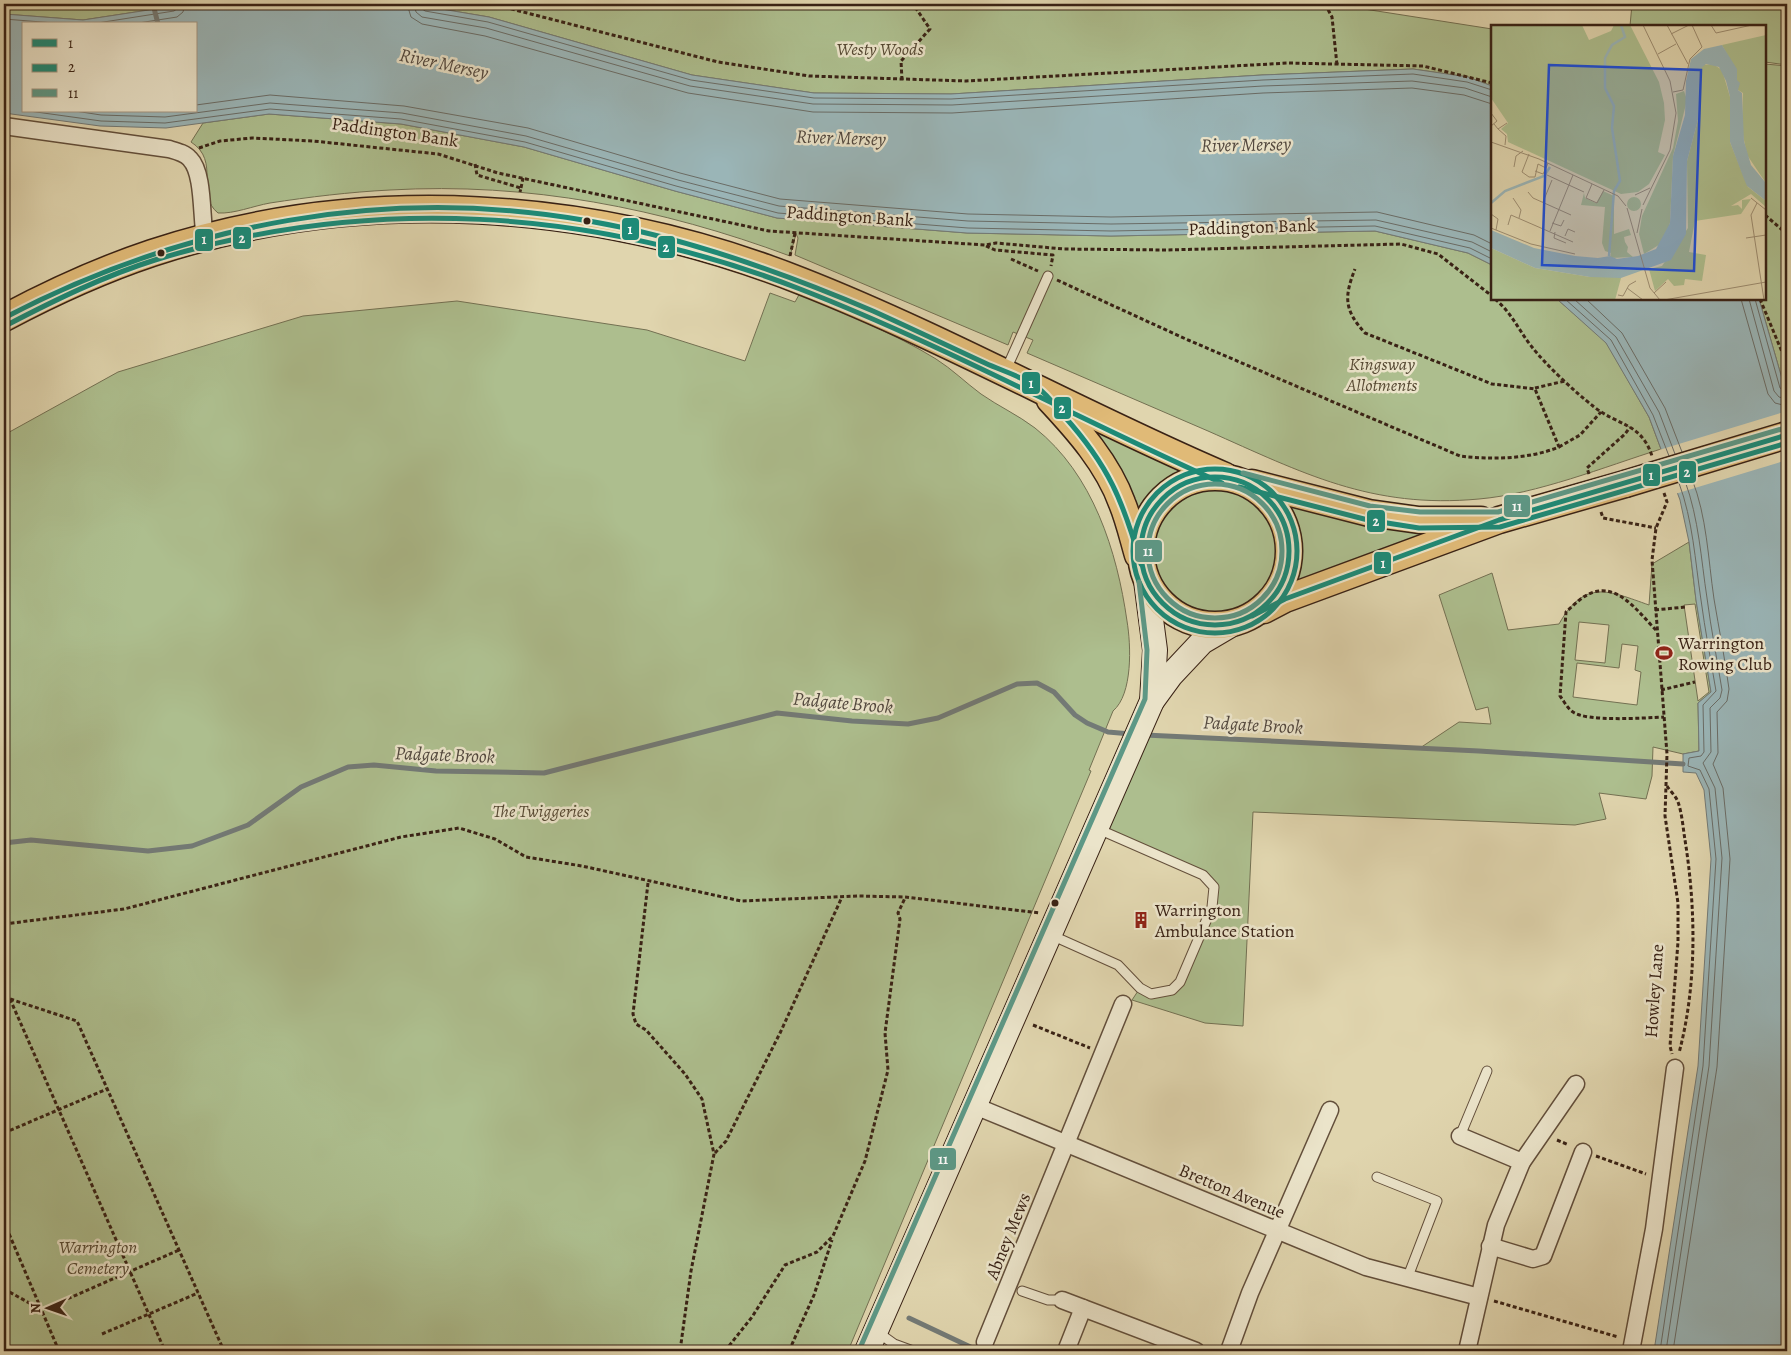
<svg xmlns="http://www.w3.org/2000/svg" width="1791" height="1355" viewBox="0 0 1791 1355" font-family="Alegreya,serif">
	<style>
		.green { fill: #adbe8e; stroke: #737052; fill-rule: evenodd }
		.water { fill: #9ab5b7; stroke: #737a76; fill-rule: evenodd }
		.pier { fill: #e0d5ae }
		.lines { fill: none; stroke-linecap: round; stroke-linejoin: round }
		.shore { stroke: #6a6c66; stroke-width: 1 }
		.stream { stroke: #737a76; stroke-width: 5 }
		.lane-casing { stroke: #634f3b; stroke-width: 11 }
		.street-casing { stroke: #634f3b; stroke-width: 19 }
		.secondary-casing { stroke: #392215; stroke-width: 26 }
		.primary-casing { stroke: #392215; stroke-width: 29 }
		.path { stroke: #392215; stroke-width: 3; stroke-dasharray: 4 2.5; stroke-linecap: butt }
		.lane { stroke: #ebe4ca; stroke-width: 9 }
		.street { stroke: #ebe4ca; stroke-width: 16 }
		.secondary { stroke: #ebe4ca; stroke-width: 24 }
		.primary { stroke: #e0ba77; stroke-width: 26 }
		.primary-bridge-casing { stroke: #392215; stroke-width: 29; stroke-linecap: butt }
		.primary-bridge { stroke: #e0ba77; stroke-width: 26 }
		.bus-1-casing { stroke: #ebe4ca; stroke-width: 9 }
		.bus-2-casing { stroke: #ebe4ca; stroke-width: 9 }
		.bus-3-casing { stroke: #ebe4ca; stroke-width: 9 }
		.bus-1 { stroke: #1d8a77; stroke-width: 5 }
		.bus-2 { stroke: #1d8a77; stroke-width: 5 }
		.bus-3 { stroke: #5d9886; stroke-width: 5 }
		.bus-dot { fill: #392215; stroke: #ebe4ca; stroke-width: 2 }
		.labels { text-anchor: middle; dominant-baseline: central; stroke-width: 5; stroke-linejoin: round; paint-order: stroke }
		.park-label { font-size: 18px; font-style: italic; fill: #564933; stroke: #ebe4ca }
		.street-label { font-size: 18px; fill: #392215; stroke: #ebe4ca }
		.poi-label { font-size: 18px; fill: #392215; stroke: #ebe4ca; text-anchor: start }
		.water-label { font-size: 19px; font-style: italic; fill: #51473e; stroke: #ebe4ca }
		.inset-river { fill: none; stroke: #9ab5b7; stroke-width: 2.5 }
		.inset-road { fill: none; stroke: #9d8d71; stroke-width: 1 }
		.view { fill: #1d4ed8; fill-opacity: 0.15; stroke: #1d4ed8; stroke-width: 2.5 }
		.inset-edge { fill: none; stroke: #392215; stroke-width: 2.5 }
		.line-badge { stroke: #ebe4ca; stroke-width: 2 }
		.badge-label { font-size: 14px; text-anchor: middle; font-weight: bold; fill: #fff }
	</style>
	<rect width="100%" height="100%" fill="#e0d5ae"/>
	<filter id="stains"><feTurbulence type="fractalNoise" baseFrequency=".004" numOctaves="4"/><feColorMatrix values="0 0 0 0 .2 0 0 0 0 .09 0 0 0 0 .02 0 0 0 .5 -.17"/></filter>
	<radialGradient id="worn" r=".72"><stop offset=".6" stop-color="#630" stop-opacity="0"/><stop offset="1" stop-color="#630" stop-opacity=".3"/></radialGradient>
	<!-- green -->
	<g class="green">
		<path d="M4,4H188L83,20L4,14Z"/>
		<path d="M412,4H1344L1345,6L1492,29V86L1468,77L1413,69L1262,75L951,94L814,93L692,75L489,17Z"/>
		<path d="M1632,4H1787V65L1765,62V26H1630Z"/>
		<path d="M1765,64L1787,66V396L1759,299H1765Z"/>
		<path d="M269,114L401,124L524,147L675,191L777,218L967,233L1111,236L1375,231L1468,253L1492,265V299H1557L1606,342L1649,417L1661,449C1604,467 1537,494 1479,499C1371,509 1303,473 1208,431C1148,405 1087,379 1027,353L1033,340L1013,332L1008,345L795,255L798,238L796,234L790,256C661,208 528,182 390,190C350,192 309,197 270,203C253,206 234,214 218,213C195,195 221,161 191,142L203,123Z"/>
		<path d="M770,293L795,302L800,293C845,314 894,333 936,359C952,369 966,383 981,394C998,406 1018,415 1035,428C1093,474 1117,551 1127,621C1131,645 1133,694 1113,711L1089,770L1091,771L848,1351H4V435L118,372L303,316L457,301L647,330L745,361Z"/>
		<path d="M1060,400L1184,469L1164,482L1135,515Z"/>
		<circle cx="1214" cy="551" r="62"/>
		<path d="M1283,500L1447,526L1292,584C1301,549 1301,531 1283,500Z"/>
		<path d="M1689,542L1696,600L1711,692L1698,703L1699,751L1683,754L1653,747L1652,776L1646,799L1599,793L1606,819L1575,825L1253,812L1243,1026L1205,1023L1132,1000L1140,988L1151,994L1172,990L1212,907L1209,880L1104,832L1148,736L1420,748L1459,722L1491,724L1488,707L1476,710L1439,595L1492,573L1508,630L1559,624C1585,578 1609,591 1649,605L1652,564ZM1695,604L1709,692L1698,701L1684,605ZM1579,622L1609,625L1605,663L1575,660ZM1622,644L1638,646L1635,670L1641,672L1637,705L1573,697L1577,663L1619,668Z"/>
	</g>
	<!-- water -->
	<g class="water">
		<path d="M188,4H412L489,17L692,75L814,93L951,94L1262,75L1413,69L1468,77L1492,86V265L1468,253L1375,231L1111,236L967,233L777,218L675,191L524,147L401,124L269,114L166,128L100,126L4,113V14L83,20ZM24,24H196V111H24Z"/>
		<path d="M1557,299H1759L1787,396V1351H1654L1698,1066L1711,859L1704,790L1696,773L1683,772V754L1699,751L1698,703L1711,692L1696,600L1689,542L1680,500L1649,417L1606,343Z"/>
	</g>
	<!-- pier -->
	<path class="pier" d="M1787,411V460L1675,494L1659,450Z"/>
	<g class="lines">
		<!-- shore -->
		<g class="shore">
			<path d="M407,4L411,17L422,24L485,36L688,93L813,112L952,113L1263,93L1412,88L1464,95L1492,104"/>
			<path d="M414,4L416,12L422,17L486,28L690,86L813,104L952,105L1263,86L1412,81L1465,88L1492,97"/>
			<path d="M420,4L421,8L425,11L488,22L691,80L814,98L951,99L1263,80L1413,74L1467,82L1492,90"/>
			<path d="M4,19L67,24"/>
			<path d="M91,24L174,11L178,8L179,4"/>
			<path d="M132,24L177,17L183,12L185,4"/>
			<path d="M196,105L270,95L404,106L528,128L680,173L780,199L968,214L1111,217L1377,212L1474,235L1492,244"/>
			<path d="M29,111L101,121L165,123L270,109L401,119L525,142L676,186L778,213L968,228L1111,231L1375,226L1470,248L1492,259"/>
			<path d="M75,111L101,115L165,117L270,103L402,113L526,136L678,180L779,206L968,221L1111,224L1376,220L1472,242L1492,252"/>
			<path d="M1565,299L1611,340L1653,415L1669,456"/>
			<path d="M1574,299L1616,337L1659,412L1675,454"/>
			<path d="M1586,299L1622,333L1665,408L1682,452"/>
			<path d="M1741,299L1768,394L1775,403L1787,406"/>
			<path d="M1749,299L1774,391L1779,397L1787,399"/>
			<path d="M1755,299L1780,388L1787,392"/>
			<path d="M1660,1351L1703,1066L1716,859L1709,789L1700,770L1688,766L1689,758L1701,756L1704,752L1703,705L1716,691C1711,661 1705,630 1701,600C1695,560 1693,521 1679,483"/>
			<path d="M1666,1351L1709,1066L1722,858L1715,788L1703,763L1711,752L1710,708L1720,698L1722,690C1717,659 1711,629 1707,598C1701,559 1699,519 1685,481"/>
			<path d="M1673,1351L1717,1067L1730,859L1723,788L1713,764L1718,753L1717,712L1727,701L1729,689C1725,659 1719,629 1714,599C1708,558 1707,517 1692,479"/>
		</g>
		<!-- stream -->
		<g class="stream">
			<path d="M153,4L158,24"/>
			<path d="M1145,735L1479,751L1683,764"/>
			<path d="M4,843L31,840L148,851L192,846L248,825L301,787L348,767L374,765L436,771L544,773L777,713L852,721L908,724L938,718L1017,684L1037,683L1054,692L1075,715L1087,723L1108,732L1131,734"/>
			<path d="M909,1318L979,1351"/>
		</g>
		<!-- lane casing -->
		<g class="lane-casing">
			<g id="lane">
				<path d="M1005,372L1048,276"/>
				<path d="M1051,935L1118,965L1140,988L1151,994L1172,990L1180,982L1212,907L1214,887L1203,875L1098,829"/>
				<path d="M1460,1136L1487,1071"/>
				<path d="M1377,1177L1437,1201L1407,1279"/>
				<path d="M1022,1291L1048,1300H1062"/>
				<path d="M876,1331L894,1344L913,1351"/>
			</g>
		</g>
		<!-- street casing -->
		<g class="street-casing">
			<g id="street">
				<path d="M4,126L169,149C176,151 185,153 190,159C204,173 201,217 205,238"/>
				<path d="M975,1106L1366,1267L1479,1297"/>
				<path d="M1460,1136L1522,1162"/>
				<path d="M1490,1246L1533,1259L1543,1256L1583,1152"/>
				<path d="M1062,1300L1196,1351"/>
				<path d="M985,1342L1123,1004"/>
				<path d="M1066,1351L1083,1308"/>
				<path d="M1229,1351L1250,1293L1330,1110"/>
				<path d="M1467,1351L1496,1225L1522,1162L1576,1084"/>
				<path d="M1631,1351L1654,1229L1675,1068"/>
			</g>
		</g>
		<!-- secondary casing -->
		<g class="secondary-casing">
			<g id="secondary">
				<path d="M1146,581L1155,650L1152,701"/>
				<path d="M867,1351L1152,701L1171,675L1202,642L1236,622"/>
			</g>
		</g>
		<!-- primary casing -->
		<g class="primary-casing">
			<g id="primary">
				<path d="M4,318C51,293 101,270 152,253C363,183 596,200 801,281C946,338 1082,415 1225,476"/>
				<path d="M1050,400C1078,430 1108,464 1122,503C1129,520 1133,538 1138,555"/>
				<circle cx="1215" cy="551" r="74"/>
				<path d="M1252,483L1369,513L1419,520H1481"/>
				<path d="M1264,610L1285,599L1499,520L1625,484"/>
			</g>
		</g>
		<!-- path -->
		<g class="path">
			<path d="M492,4L718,62L809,76L966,81L1288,63L1423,66L1492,83"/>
			<path d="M1325,4L1332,17L1337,65"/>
			<path d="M902,80L901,61L930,29L913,4"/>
			<path d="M199,148L220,141L252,138L313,141L438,154L498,173L769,231L985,245L996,243L1064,249L1166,250L1401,244L1438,254L1492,296"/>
			<path d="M475,164L477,175L521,188L520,192"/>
			<path d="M521,188L523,178"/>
			<path d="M1765,215L1787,234"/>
			<path d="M986,246L995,250L1053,255L1051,266"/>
			<path d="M790,256L795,233"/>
			<path d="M1011,259L1038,271"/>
			<path d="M1057,280L1188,340L1460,456C1491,460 1530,459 1559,447L1535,389L1492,384L1365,333C1344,310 1344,297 1355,269"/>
			<path d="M1495,299C1512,313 1519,331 1532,347C1545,364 1576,393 1593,406C1617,426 1641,422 1652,456"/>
			<path d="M1760,299L1787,364"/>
			<path d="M1535,388L1565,381"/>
			<path d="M1559,447L1580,435L1601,412"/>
			<path d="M1589,474L1587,468L1625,434L1630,427"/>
			<path d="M1664,493L1667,502L1656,528L1652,560L1667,754L1665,816L1678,903V942L1670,1046L1672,1054"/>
			<path d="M1601,512L1603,518L1656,528"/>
			<path d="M1655,610L1685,607"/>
			<path d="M1656,630C1638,612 1616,579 1587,595C1579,599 1572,607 1566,612L1560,696C1564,701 1567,708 1573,712C1587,722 1644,718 1664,717"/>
			<path d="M1661,690L1695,682"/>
			<path d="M1667,786C1670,791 1676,796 1678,802C1682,813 1683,828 1685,840C1696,909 1697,985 1679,1053"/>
			<path d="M648,883L633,1014L636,1024L646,1030L685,1074L702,1099L714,1154L691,1271L680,1351"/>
			<path d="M4,924L124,909L401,837L459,828L495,839L526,857L582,866L741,901L858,896L905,897L1040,913"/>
			<path d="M4,997L77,1021L224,1351"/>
			<path d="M10,999L165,1351"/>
			<path d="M1033,1025L1090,1048"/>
			<path d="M4,1133L107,1089"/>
			<path d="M1557,1140L1569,1145"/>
			<path d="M715,1153L726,1141L781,1031L842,897"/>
			<path d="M1596,1156L1646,1174"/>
			<path d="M4,1222L59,1351"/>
			<path d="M4,1289L42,1310L179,1250"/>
			<path d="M1494,1301L1618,1337"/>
			<path d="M102,1334L198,1293"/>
			<path d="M725,1351L752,1317L785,1265L817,1252L833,1236L865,1161L888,1070L885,1033L900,919L898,913L905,898"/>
			<path d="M789,1351L814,1295L832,1240"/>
		</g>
		<!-- lane -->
		<use href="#lane" class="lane"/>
		<!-- street -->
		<use href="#street" class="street"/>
		<!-- secondary -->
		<use href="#secondary" class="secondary"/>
		<!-- primary -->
		<use href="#primary" class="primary"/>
		<!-- primary-bridge casing -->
		<g class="primary-bridge-casing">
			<path id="primary-bridge" d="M1625,484L1787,435"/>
		</g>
		<!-- primary-bridge -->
		<use href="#primary-bridge" class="primary-bridge"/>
		<!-- bus-1 casing -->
		<g class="bus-1-casing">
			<g id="bus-1">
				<path d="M4,318C186,223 386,185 589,221C687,238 782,272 873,311C911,328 948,346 985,363C1002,371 1022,376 1038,388C1048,395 1056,407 1064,416C1109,466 1123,501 1141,564"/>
				<circle cx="1215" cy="551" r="74"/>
				<path d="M1252,616L1285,599L1499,520L1787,435"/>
			</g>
		</g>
		<!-- bus-2 casing -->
		<g class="bus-2-casing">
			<g id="bus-2">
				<path d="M7,325C55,300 104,276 155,260C369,194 592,208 800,289C944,345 1080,420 1222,483"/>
				<circle cx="1215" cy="551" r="82"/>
				<path d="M1239,487L1368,520L1419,528L1500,527L1787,443"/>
			</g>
		</g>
		<!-- bus-3 casing -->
		<g class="bus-3-casing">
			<g id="bus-3">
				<path d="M1243,473L1370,506L1420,512H1498L1785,428"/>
				<circle cx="1215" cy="551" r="67"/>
				<path d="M860,1348L1145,699L1147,650L1139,582"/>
			</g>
		</g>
		<!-- bus-1 -->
		<use href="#bus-1" class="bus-1"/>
		<!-- bus-2 -->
		<use href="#bus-2" class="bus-2"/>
		<!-- bus-3 -->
		<use href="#bus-3" class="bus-3"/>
	</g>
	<!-- icons -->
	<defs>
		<g id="stadium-bare" transform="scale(1.35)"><path d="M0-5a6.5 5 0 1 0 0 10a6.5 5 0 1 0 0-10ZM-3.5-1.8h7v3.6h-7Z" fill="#8f2418" stroke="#ebe4ca" stroke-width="2.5" paint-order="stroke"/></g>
		<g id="building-bare" transform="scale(1.35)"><path d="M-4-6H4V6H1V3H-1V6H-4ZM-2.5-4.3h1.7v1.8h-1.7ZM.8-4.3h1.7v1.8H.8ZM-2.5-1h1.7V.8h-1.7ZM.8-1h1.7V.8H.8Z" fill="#8f2418" stroke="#ebe4ca" stroke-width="2.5" paint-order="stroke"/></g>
	</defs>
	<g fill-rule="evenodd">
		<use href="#stadium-bare" x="1664" y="653"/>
		<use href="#building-bare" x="1141" y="920"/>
	</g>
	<!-- markers -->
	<g class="bus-dot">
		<circle cx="587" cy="221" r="4.5"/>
		<circle cx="161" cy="253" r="4.5"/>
		<circle cx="1055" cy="903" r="4.5"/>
	</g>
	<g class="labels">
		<!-- park labels -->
		<g class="park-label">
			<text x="880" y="49">Westy Woods</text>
			<text x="1382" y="364">Kingsway<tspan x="1382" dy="21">Allotments</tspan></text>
			<text x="541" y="811">The Twiggeries</text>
			<text x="98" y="1247">Warrington<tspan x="98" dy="21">Cemetery</tspan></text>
		</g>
		<!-- street labels -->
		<g class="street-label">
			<text transform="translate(395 132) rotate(8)">Paddington Bank</text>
			<text transform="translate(850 216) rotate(4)">Paddington Bank</text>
			<text transform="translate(1252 227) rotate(-2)">Paddington Bank</text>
			<text transform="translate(1654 991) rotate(-86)">Howley Lane</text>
			<text transform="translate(1232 1191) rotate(23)">Bretton Avenue</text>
			<text transform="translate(1008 1236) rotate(-68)">Abney Mews</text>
		</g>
		<!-- poi labels -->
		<g class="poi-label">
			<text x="1678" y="643">Warrington<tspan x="1678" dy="21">Rowing Club</tspan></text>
			<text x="1155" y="910">Warrington<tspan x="1155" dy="21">Ambulance Station</tspan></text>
		</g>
		<!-- water labels -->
		<g class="water-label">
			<text transform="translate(444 64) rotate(12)">River Mersey</text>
			<text transform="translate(841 138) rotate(2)">River Mersey</text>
			<text transform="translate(1246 145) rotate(-1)">River Mersey</text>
			<text transform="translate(843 703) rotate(5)">Padgate Brook</text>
			<text transform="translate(1253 725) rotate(3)">Padgate Brook</text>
			<text transform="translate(445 755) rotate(2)">Padgate Brook</text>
		</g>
	</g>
	<!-- overview -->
	<g transform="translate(1491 25)">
		<rect width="275" height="275" fill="#e0d5ae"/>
		<path d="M0,0H91L98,15L120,6L123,0H139L168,57L173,78L174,95L167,127L174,130L158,159L147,167L130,169L17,117L16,109L10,104L17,98L0,73ZM275,10V158L256,130L251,105L252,68L247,65L242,40L231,20ZM222,39L231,45L239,72V117L257,162L275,176V182L260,169L240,181L247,180L251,184V175L260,174L250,189L204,196L198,227L215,230L211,256L194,254L193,260L183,261L177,254L164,266L158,244L171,241L197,203L196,136L209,87L208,45L212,40ZM193,66L196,75L182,131L179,198L171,218L153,229L148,209L151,191L182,123L187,96L185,69ZM112,166L123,171V209L138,204L140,210L133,212L134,217L137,222L136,227L142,232L119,233L120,228L114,226L111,218L114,182L90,180L93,168L94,173L105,178ZM136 179a7 7 0 1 1 14 0a7 7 0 1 1-14 0ZM0,223L44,243L99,252L128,251L130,253L124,275H0Z" fill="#adbe8e"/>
		<path d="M231,20L246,44V55L249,58L247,65L251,68L253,116L260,140L275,158V176L256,161L253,154L239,117V72L235,56L228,42L215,39L208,45L209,87L196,136L195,209L180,235L130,253L99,252L44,243L0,223V205L43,223L84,231L107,233L119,231L126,234L147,231L165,224L179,198L182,131L194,90L195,56L200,34L213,24Z" fill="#9ab5b7"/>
		<path class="inset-river" d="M0,178L14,166L53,151L59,142M118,231L123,166L129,156L121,103L123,81L114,63V33L121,20L134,12L130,0"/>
		<path class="inset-road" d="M176,0L197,39M220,0L225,8L261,0M180,9L198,0M167,29L185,19M182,67L192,65L199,34L211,22L201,0M0,88L6,96L0,101M3,99L7,104L16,98M7,104L15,111L14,120M0,117L48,134L127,171L135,181M38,129L31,147L38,152H44L47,139L55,143L57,138M23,142L25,131L32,126M44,146L52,149L55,143M56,150L93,167M101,159L95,173L106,178L113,165M37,167L42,173L80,190M144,170L159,163M22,173L30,185L28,193M260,173L275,185M52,177L61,155M266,178L260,190L273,275M152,180L179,125L185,88L179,56L152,0M136,183L159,263L169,275M0,189L7,194L5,205M61,198L70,201L73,195M17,200L20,190L82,217M0,203L40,219L84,229M59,206L82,150M64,207L63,213L75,218M146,208L151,184M74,211L77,204L84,207M255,213L275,210M136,263L152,275M163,268L175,257M127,270L132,271L138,260L145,256M173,275L275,257"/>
		<path class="view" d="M58,40L210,45L203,246L51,240Z"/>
		<rect width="275" height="275" class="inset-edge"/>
	</g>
	<g class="line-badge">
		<rect x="621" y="217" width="19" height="24" rx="5" fill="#1d8a77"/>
		<rect x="232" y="226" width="20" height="24" rx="5" fill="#1d8a77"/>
		<rect x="194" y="228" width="20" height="24" rx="5" fill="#1d8a77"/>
		<rect x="657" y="235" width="19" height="24" rx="5" fill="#1d8a77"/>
		<rect x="1021" y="371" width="20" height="24" rx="5" fill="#1d8a77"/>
		<rect x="1053" y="396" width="19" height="24" rx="5" fill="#1d8a77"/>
		<rect x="1678" y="460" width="19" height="24" rx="5" fill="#1d8a77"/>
		<rect x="1642" y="463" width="19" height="24" rx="5" fill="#1d8a77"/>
		<rect x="1503" y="494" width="28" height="24" rx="5" fill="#5d9886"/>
		<rect x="1366" y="509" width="20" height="24" rx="5" fill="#1d8a77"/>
		<rect x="1134" y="539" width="29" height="24" rx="5" fill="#5d9886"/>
		<rect x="1373" y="551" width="19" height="24" rx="5" fill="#1d8a77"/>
		<rect x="929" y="1147" width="28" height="24" rx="5" fill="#5d9886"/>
	</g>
	<g class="badge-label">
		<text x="630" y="234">1</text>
		<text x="242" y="243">2</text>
		<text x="204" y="244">1</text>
		<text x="666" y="252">2</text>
		<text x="1031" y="388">1</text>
		<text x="1062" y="413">2</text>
		<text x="1687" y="477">2</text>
		<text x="1651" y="480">1</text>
		<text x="1517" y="511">11</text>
		<text x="1376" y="526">2</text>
		<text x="1148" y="556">11</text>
		<text x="1383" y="568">1</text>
		<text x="943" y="1164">11</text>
	</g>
	<!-- margin -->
	<rect width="1791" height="1355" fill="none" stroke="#e0d5ae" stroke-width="20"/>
	<rect x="5" y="5" width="1781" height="1345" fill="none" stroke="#392215" stroke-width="2.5"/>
	<rect x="10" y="10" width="1771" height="1335" fill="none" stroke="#392215"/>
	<!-- legend -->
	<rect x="22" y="22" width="175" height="90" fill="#ebe4ca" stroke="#a49682"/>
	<rect x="32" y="39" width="25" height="8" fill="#1d8a77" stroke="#a49682"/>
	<text x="68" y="48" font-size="15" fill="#392215">1</text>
	<rect x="32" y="64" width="25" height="8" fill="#1d8a77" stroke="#a49682"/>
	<text x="68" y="72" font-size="15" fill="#392215">2</text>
	<rect x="32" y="89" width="25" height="8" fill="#5d9886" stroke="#a49682"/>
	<text x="68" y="98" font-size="15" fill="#392215">11</text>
	<!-- north arrow -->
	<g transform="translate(48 1308) rotate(268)" stroke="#ebe4ca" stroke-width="4" paint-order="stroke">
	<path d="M0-4L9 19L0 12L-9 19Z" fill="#392215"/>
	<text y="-8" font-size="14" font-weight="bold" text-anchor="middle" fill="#392215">N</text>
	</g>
	<rect width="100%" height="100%" filter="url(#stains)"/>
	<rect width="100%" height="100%" fill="url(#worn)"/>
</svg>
